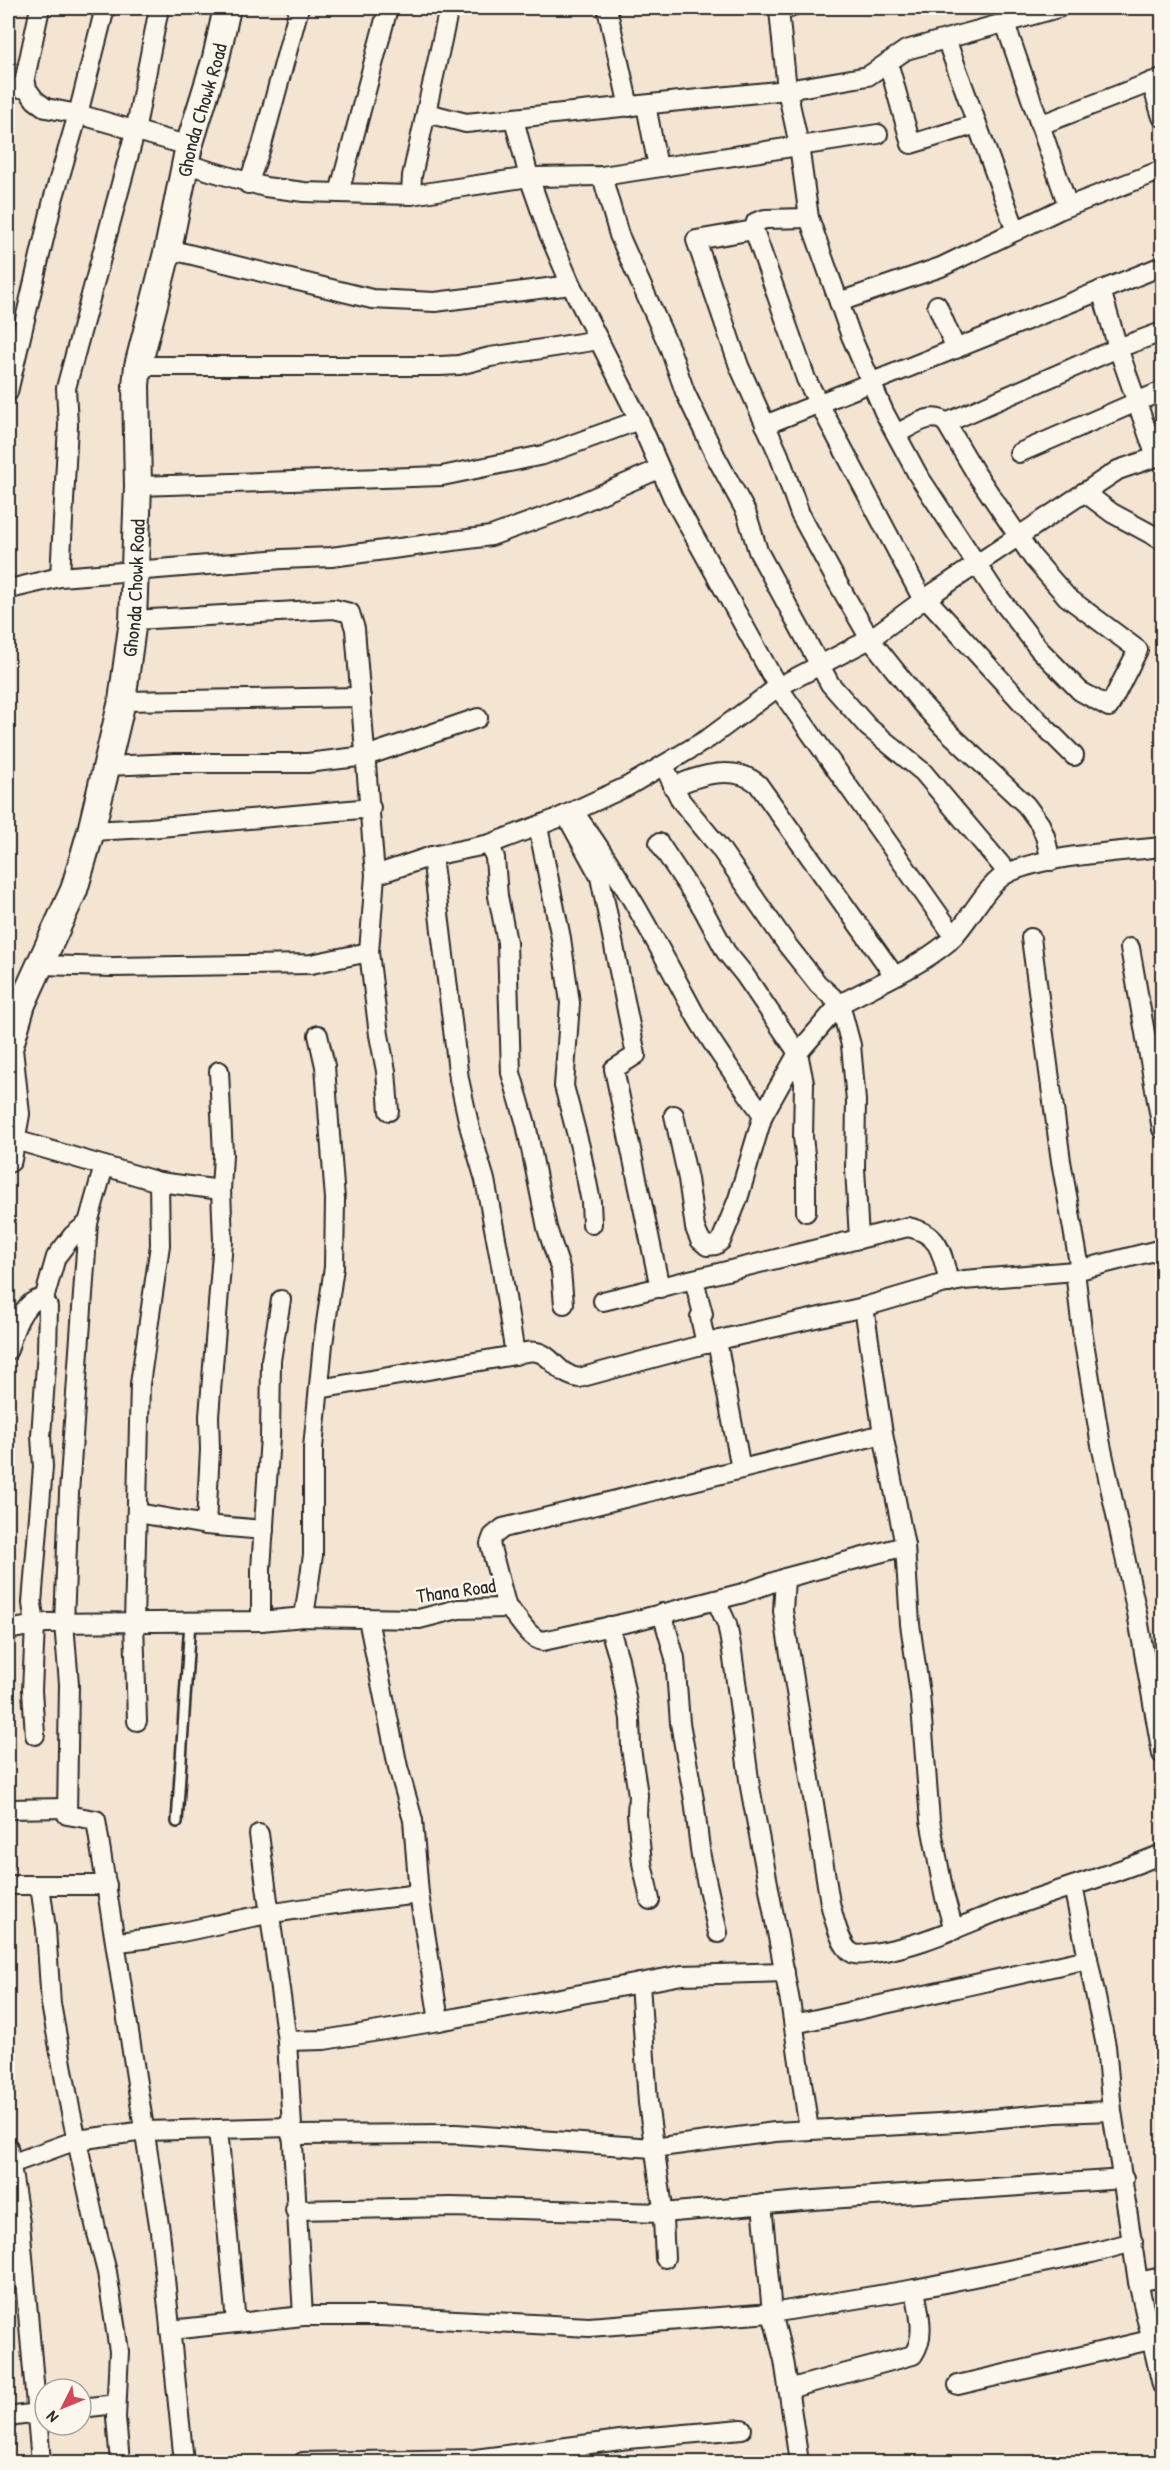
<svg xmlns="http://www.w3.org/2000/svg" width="1170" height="2470" viewBox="0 0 1170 2470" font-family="'Patrick Hand',sans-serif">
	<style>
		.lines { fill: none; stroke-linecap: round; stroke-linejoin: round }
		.lane-casing { stroke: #2b2b2b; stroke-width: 14 }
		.street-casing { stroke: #2b2b2b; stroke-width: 22 }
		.secondary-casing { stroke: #2b2b2b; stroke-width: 30 }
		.lane { stroke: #fbf7ec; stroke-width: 9 }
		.street { stroke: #fbf7ec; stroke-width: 18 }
		.secondary { stroke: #fbf7ec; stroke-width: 26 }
		.labels { text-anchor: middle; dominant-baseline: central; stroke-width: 5; stroke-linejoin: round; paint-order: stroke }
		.street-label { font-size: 20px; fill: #2b2b2b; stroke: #fbf7ec }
	</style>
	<rect width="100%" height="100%" fill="#f4e4d2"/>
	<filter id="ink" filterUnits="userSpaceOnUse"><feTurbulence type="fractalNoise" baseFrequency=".0167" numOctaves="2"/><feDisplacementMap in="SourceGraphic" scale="12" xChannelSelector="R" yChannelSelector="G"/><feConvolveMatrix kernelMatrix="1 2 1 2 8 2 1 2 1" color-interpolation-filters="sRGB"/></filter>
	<g filter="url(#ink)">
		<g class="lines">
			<!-- lane casing -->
			<g class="lane-casing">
				<path id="lane" d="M177,1822L190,1621"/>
			</g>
			<!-- street casing -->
			<g class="street-casing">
				<g id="street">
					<path d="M40,8L25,78L27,89L35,100L46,108L78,114L189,146"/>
					<path d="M388,8L339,193L411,195L529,177L602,176L878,134"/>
					<path d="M607,8L629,107"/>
					<path d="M790,8L779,10L787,90L799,145L809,218L851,336L884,412L918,475L995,592L1039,649L1080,691L1109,707L1138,650L1067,597L1033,558L975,472L946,423C932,410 911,427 896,434"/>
					<path d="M1005,23L1068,206"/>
					<path d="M946,39L1016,231"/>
					<path d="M888,62L911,144L977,124"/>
					<path d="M1151,82L1162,117"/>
					<path d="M8,86L27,89"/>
					<path d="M646,105L658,167"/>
					<path d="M427,113L466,123L787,90L868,76L906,50L1058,8"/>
					<path d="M514,119L529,177L549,234L571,285L639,420L673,498L778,687L954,936"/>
					<path d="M1040,125L1162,78"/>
					<path d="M186,164L265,187L304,192L339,193"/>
					<path d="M602,176L619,235L670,349L685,392L716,457L746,512L758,551L830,684L868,727L923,772L1008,873"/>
					<path d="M248,184L262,145L299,8"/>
					<path d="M411,195L412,176L449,8"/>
					<path d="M809,218L765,219L756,222L754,230L806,379L923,600"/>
					<path d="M754,230L696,240L739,366L779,455L800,514L836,580L870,639L921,703L943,727L1026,805L1040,824L1045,836L1051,861"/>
					<path d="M168,249L372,299L435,302L571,285"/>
					<path d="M1101,290L1118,348L1156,457"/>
					<path d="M839,302L941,267L1059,210L1162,170"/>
					<path d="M937,305L956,349"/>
					<path d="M138,366H440L459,365L490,357L599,340"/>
					<path d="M8,392L53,200L78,114L105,8"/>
					<path d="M946,423L1118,348L1162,332"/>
					<path d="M765,425L1162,266"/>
					<path d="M1019,453L1162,391"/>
					<path d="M138,486L442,476L543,455L639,420"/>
					<path d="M1084,492L1112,513L1162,540"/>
					<path d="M60,577L68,425L66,388L135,132L159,8"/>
					<path d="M8,587L14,588L60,577L282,559L331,557L491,536L574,506L659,469"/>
					<path d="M926,598L1037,719L1074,756"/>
					<path d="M133,620L334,609L350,613L355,629L375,875L369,952L379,1035L386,1071L389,1111"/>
					<path d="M122,701L361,697"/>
					<path d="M107,766L175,763H307L366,756L478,718"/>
					<path d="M664,766L681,801L719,847L788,946L818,984L840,1004L798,1053L763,1115L738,1199L721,1241L716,1245L707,1246L700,1240L695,1228L688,1179L674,1115"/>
					<path d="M673,787C699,775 734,764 758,784L894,975"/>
					<path d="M566,815L600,877L636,1055L614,1069L660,1288"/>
					<path d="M579,819C625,881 660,949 696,1016C716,1051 740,1083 763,1115"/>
					<path d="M538,827L561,938L570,1003L564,1086L580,1147L591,1202L592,1224"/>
					<path d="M91,831L149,828L371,808"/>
					<path d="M659,843L703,909L726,952L744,974L798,1053L804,1083L803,1137L806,1163V1212"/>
					<path d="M490,844L495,858L498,896L507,942L511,1073L526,1124L547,1228L561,1271L564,1304"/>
					<path d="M432,856L459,1079L470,1129L485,1180L501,1265L515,1355"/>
					<path d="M375,875L432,856L490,844L561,817L628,786L709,738L778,687L870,639L923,600L1118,470L1162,455"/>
					<path d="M1031,938L1061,1161L1080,1269"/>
					<path d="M1130,948L1162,1129"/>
					<path d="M40,965L112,967L311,964L369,952"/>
					<path d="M12,1139L159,1182L221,1190"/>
					<path d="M88,1223L69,1493L64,1623L69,1684L67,1815L96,1820L160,2231L184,2462"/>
					<path d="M859,1239L855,1168L856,1101L851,1045L840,1004C875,985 915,969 947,943C968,926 985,883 1010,872C1049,855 1119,852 1162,847"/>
					<path d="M1075,1271L1082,1330L1100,1440L1137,1613L1162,1754"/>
					<path d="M694,1280L703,1314L700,1317L706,1344"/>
					<path d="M44,1299L56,1257L73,1235L88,1223L104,1166"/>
					<path d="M603,1301L908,1227C941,1234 942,1254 949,1283"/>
					<path d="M864,1307L883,1434L905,1546L910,1624L920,1694L930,1820L944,1894L954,1930"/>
					<path d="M717,1341L741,1469"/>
					<path d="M8,1350C12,1335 23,1297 44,1299L48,1307L47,1351L41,1436L43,1467L32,1603L35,1626L32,1690L35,1735"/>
					<path d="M319,1389L515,1355C553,1341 549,1373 579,1378L727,1338L864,1307L942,1284L964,1280L1075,1271L1162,1249"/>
					<path d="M138,1513L206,1525L264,1530"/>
					<path d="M206,1525L210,1450L209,1416L223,1241L221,1190L223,1155L219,1071"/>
					<path d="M785,1578L783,1611L830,1903C833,1915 841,1951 855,1954C860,1956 868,1953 873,1953C917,1947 954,1929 994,1913C1050,1892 1107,1877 1162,1854"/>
					<path d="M716,1600L727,1624L732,1651L750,1787L791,2007L809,2130"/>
					<path d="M507,1608L490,1544L493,1536L503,1528L883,1434"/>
					<path d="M507,1608C520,1617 526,1638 543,1641L634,1621L743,1593L785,1578L905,1546"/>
					<path d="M662,1613L675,1658L680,1723L694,1800L701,1857L718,1933"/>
					<path d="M304,1617L313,1555V1448L323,1344L334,1267L335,1199L329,1122L325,1066L318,1035"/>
					<path d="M368,1619L398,1767L413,1820L419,1894L439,2021"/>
					<path d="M261,1621V1569L270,1437L271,1360L281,1300"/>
					<path d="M609,1626L619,1659L630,1719L631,1748L638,1795L637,1814L642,1863L650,1900"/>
					<path d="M8,1630L46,1623L261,1621L304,1617L419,1619L458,1609L507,1608"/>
					<path d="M137,1721L134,1622L140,1384L160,1245L159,1182"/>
					<path d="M8,1809L67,1808"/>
					<path d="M259,1834L287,2041L303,2316"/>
					<path d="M8,1885H107"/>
					<path d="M40,1885L46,1929L51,2004L70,2108L96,2229L107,2272L119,2351L116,2418L120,2462"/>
					<path d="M1073,1886L1106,2046L1112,2111L1138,2282L1162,2385"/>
					<path d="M116,1942C168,1938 217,1923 269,1914C319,1905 370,1900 419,1894"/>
					<path d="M640,1983L648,2103L662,2201L665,2258"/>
					<path d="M794,2024L1088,1959"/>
					<path d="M287,2041L324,2040L439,2021L682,1975L785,1972"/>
					<path d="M218,2129L236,2323"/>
					<path d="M291,2135L456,2134L653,2148L775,2132L957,2122L1056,2113L1112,2111"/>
					<path d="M8,2147L20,2223L41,2462"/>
					<path d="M8,2165L77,2140L145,2131L290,2127"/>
					<path d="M762,2204L772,2313L784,2360L799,2462"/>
					<path d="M295,2210L451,2207L662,2213L814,2200L1124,2179"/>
					<path d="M1138,2282L1162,2277"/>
					<path d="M170,2330L303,2316H381L589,2327L772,2313L915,2289L1092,2253L1133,2242"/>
					<path d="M958,2385L1150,2340"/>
					<path d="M788,2389L913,2355C927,2335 918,2310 915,2289"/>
					<path d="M81,2408L116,2404"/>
					<path d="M8,2417L45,2412"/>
					<path d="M303,2462L475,2459L628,2439L742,2429"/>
				</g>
			</g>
			<!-- secondary casing -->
			<g class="secondary-casing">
				<g id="secondary">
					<path id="s1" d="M8,1159L16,1114L9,1049L22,1004L74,890L91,831L122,701L133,620L138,486L136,385L138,366L168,249L189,146L216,58L227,8"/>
				</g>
			</g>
			<!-- lane -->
			<use href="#lane" class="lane"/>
			<!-- street -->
			<use href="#street" class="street"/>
			<!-- secondary -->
			<use href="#secondary" class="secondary"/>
		</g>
	</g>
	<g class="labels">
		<!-- street labels -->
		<g class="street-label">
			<text stroke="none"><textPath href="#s1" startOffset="1078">Ghonda Chowk Road</textPath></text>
			<text stroke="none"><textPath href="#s1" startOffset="592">Ghonda Chowk Road</textPath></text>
			<text transform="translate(456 1590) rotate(-8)">Thana Road</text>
		</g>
	</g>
	<!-- margin -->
	<rect width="1170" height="2470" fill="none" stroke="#fbf7ec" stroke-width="30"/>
	<rect x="15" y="15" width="1140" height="2440" fill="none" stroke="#2b2b2b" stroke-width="2" filter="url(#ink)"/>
	<!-- north arrow -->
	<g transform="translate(63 2407) rotate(227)"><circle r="28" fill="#fbf7ec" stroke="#a8a59f" stroke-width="1.5"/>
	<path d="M0-4.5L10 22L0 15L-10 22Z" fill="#d1495b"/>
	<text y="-9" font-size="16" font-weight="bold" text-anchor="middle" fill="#2b2b2b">N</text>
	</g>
</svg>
